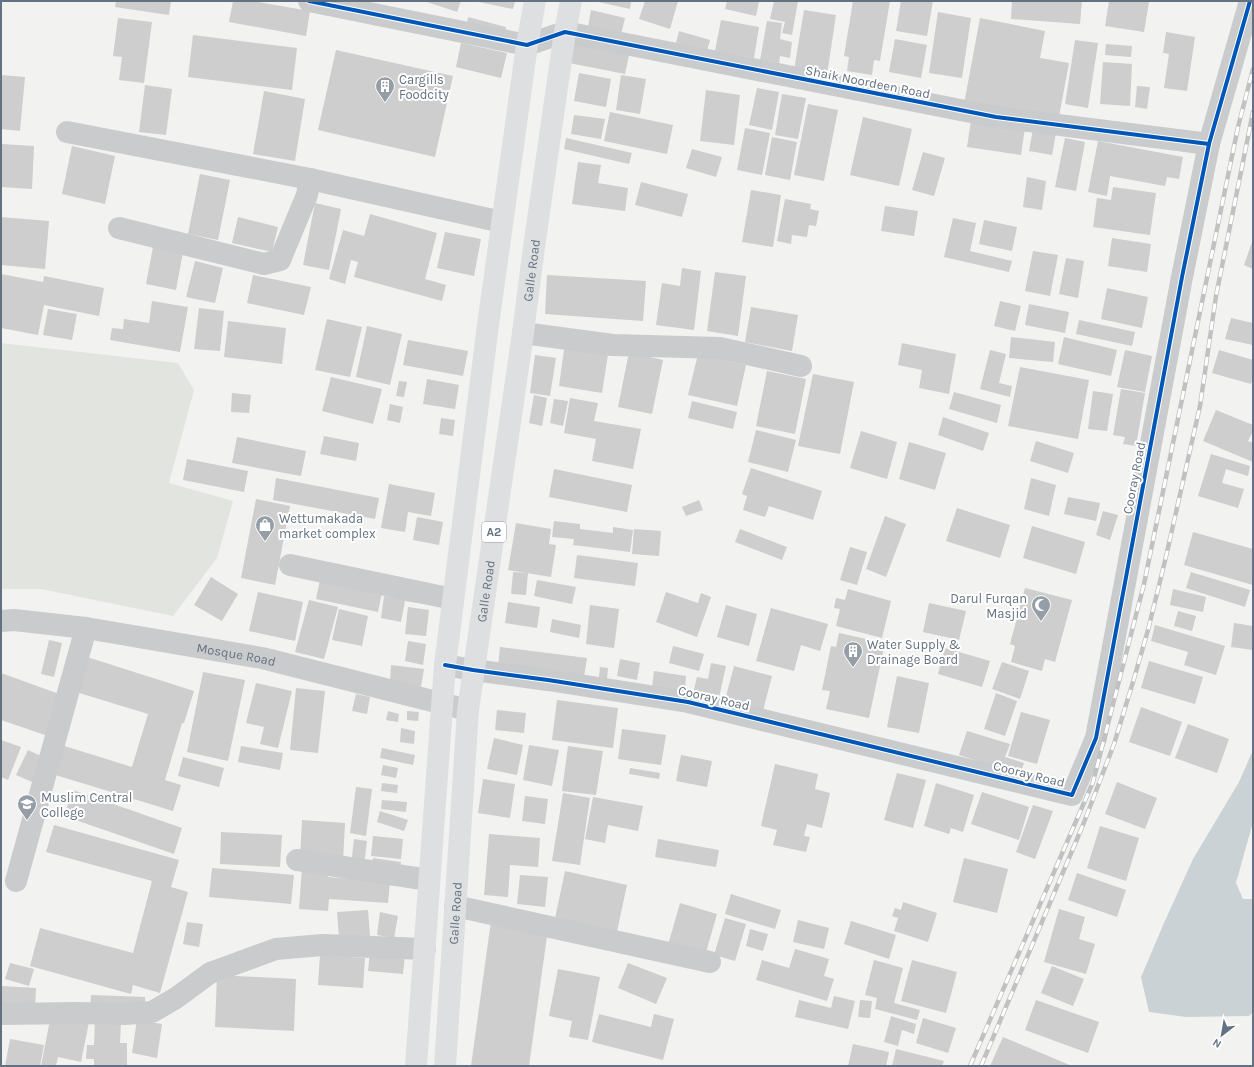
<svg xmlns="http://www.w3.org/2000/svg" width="1254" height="1067" viewBox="0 0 1254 1067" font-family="Karla,sans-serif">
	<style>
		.green { fill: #e2e5df }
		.water { fill: #cbd2d5 }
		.building { fill: #cdcecd }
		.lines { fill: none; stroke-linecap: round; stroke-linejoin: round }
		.minor { stroke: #cacbcc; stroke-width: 22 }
		.highway { stroke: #dedfe0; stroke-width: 22 }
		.rail-casing { stroke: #c0c1c1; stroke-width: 4.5 }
		.rail { stroke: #fff; stroke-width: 3; stroke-dasharray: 9; stroke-linecap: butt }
		.cycleway-casing { stroke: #fff; stroke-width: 6 }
		.cycleway { stroke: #0057b8; stroke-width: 4 }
		.labels { text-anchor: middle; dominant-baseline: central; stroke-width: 4; stroke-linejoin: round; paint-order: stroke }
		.shield { fill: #fff; stroke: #929ca6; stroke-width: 1 }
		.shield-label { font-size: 12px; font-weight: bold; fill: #637180 }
		.poi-label { font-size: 13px; fill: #637180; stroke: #fff; text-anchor: start }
		.street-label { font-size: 13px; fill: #637180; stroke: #fff }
	</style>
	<rect width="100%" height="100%" fill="#f2f3f0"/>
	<!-- green -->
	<path class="green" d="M1,343L178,363L194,390L169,483L233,501L217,558L173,616L41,589H1Z"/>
	<!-- water -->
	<path class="water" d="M1253,750V822L1236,883L1243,899H1253V1012L1249,1016L1186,1017L1149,1012L1141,977L1164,923L1193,859L1239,782Z"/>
	<!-- building -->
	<g class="building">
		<path d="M116,1H171L169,15L115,7Z"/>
		<path d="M233,1H253L310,11L306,36L229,22Z"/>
		<path d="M424,1H461L457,12Z"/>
		<path d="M474,1H515L513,9Z"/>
		<path d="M594,1H631L630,9Z"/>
		<path d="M645,1H678L670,29L639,19Z"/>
		<path d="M727,1H759L756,16L725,9Z"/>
		<path d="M774,1H798L792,35L782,33L785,22L770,19Z"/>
		<path d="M853,1H890L880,61L874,60L872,75L847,71L849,57L844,56Z"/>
		<path d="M901,1H933L927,36L896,31Z"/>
		<path d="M1012,1H1082L1080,24L1011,19Z"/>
		<path d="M1109,1H1140L1149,2L1144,32L1105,26Z"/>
		<path d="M591,10L625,18L621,35L588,27Z"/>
		<path d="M804,10L836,15L827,75L794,70Z"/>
		<path d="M938,12L971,18L962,78L929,73Z"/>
		<path d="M468,17L506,27L505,33L467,23Z"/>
		<path d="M118,18L152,22L144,83L119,80L122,57L113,56Z"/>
		<path d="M980,18L1045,31L1040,58L1069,63L1058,122L964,104Z"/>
		<path d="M721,20L759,27L754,58L715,51Z"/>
		<path d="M767,21L782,23L780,39L792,42L790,58L780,56L779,63L760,60Z"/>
		<path d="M679,31L710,40L707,51L676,43Z"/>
		<path d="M1166,32L1195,37L1187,91L1164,88L1169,54L1163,53Z"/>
		<path d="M193,35L297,48L292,90L188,77Z"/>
		<path d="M574,39L630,50L625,74L569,63Z"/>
		<path d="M895,39L927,45L921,78L889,72Z"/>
		<path d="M1075,40L1098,43L1088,108L1065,104Z"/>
		<path d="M461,43L507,53L501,78L456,67Z"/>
		<path d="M1106,44L1132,46L1131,57L1105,55Z"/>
		<path d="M336,50L453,76L435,157L318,130Z"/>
		<path d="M1103,62L1132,64L1130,106L1100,104Z"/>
		<path d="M579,73L611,79L606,107L574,101Z"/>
		<path d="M1,75L25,77L20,131L1,129Z"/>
		<path d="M621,75L646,79L640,114L616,110Z"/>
		<path d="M145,85L172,89L166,135L139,132Z"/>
		<path d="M1137,86L1150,87L1147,109L1135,107Z"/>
		<path d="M757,88L779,92L772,130L749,125Z"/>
		<path d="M706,90L740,95L734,145L700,141Z"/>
		<path d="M264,91L305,99L295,161L253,154Z"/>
		<path d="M782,94L806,98L798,139L775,135Z"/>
		<path d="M808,104L838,110L824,181L794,175Z"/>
		<path d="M610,112L673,125L667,154L604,141Z"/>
		<path d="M574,115L605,119L601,139L571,134Z"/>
		<path d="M863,117L912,129L899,186L850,175Z"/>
		<path d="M971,120L1025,128L1021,155L967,147Z"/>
		<path d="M745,128L770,133L762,175L737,170Z"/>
		<path d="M1033,129L1056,133L1052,155L1029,151Z"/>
		<path d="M772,137L797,142L790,180L765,175Z"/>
		<path d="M566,138L632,153L629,164L564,149Z"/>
		<path d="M1065,138L1085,142L1076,191L1055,187Z"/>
		<path d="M1098,141L1183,157L1179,179L1167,177L1165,186L1110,176L1107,196L1088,192Z"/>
		<path d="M1,144L34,146L32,189L1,187Z"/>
		<path d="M72,146L115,156L105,204L62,194Z"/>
		<path d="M692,149L722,157L716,177L686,168Z"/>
		<path d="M923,152L945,158L934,196L912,190Z"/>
		<path d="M578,162L601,165L598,183L628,188L625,211L572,204Z"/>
		<path d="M200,174L230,180L218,240L188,234Z"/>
		<path d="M1027,177L1046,181L1042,210L1023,207Z"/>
		<path d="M641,182L688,194L682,217L635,205Z"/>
		<path d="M1113,187L1156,193L1150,235L1093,227L1097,198L1111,200Z"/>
		<path d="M751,190L781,195L773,247L742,242Z"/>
		<path d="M785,199L811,204L810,209L819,211L816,226L809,225L807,237L792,235L791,244L777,241Z"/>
		<path d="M315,203L341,209L329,270L303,265Z"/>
		<path d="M885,206L918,211L914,236L881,231Z"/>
		<path d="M370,214L437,233L425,279L446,285L442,301L354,277L358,262L351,260L345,284L329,279L343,230L364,236Z"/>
		<path d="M1,217L49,221L45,269L1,265Z"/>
		<path d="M238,217L278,227L272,252L232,243Z"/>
		<path d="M953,218L976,223L970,251L1012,261L1009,272L944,257Z"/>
		<path d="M984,220L1017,227L1012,251L979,244Z"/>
		<path d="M445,232L481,239L474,276L437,268Z"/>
		<path d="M1112,238L1151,244L1147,272L1108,266Z"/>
		<path d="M1252,242H1253V269L1244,265Z"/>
		<path d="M153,247L183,252L176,290L146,284Z"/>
		<path d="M1033,251L1058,255L1050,296L1025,291Z"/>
		<path d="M1066,258L1084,261L1078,298L1059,294Z"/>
		<path d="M195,261L223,268L215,303L186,297Z"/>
		<path d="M682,268L701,271L694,330L656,325L662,283L680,286Z"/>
		<path d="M715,272L746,276L738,336L707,331Z"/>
		<path d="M1,274L43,282L44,276L104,288L99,316L44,305L38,335L1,328Z"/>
		<path d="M253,275L311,287L304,315L247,303Z"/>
		<path d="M547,275L646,281L643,321L545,314Z"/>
		<path d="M1107,288L1148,297L1142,328L1101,319Z"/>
		<path d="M152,301L188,307L180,352L110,340L112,328L123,329L124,319L149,323Z"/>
		<path d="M1000,301L1021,306L1015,331L994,326Z"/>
		<path d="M1029,304L1069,312L1065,333L1025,325Z"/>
		<path d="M751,307L798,315L792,351L745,342Z"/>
		<path d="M199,308L224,311L220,351L194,349Z"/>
		<path d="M48,309L77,314L72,340L43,335Z"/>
		<path d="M1231,318L1253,323V345L1225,339Z"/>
		<path d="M327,319L362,327L350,377L315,370Z"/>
		<path d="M1079,320L1135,332L1132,346L1076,334Z"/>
		<path d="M228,321L286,328L282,364L224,357Z"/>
		<path d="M367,326L402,334L390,385L356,377Z"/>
		<path d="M1011,337L1055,342L1053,362L1009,358Z"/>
		<path d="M1064,337L1117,350L1111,376L1058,364Z"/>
		<path d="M408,340L468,351L463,376L403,365Z"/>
		<path d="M565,342L609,348L602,393L559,386Z"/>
		<path d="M902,343L956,354L949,394L919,388L922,370L898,365Z"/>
		<path d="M990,350L1006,354L999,383L1012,386L1010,397L980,389Z"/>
		<path d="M1125,350L1152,356L1145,392L1117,387Z"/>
		<path d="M1219,350L1253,360V378L1251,384L1212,373Z"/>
		<path d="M629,352L663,360L652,414L618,407Z"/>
		<path d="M698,354L746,365L737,406L688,395Z"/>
		<path d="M535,355L556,358L550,396L530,393Z"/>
		<path d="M1020,367L1089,380L1078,439L1008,426Z"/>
		<path d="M767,371L806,379L795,434L756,426Z"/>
		<path d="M813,374L854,382L840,454L798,446Z"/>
		<path d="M331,377L382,389L373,424L322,411Z"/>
		<path d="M427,379L459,385L455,409L423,404Z"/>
		<path d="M399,381L407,382L404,397L396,396Z"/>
		<path d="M1121,389L1145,393L1136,446L1123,444L1125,437L1113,435Z"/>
		<path d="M1093,391L1113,394L1107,431L1088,429Z"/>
		<path d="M954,392L1001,405L997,423L949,409Z"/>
		<path d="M232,393L251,395L249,413L231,412Z"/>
		<path d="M534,395L547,398L542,426L529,423Z"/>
		<path d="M570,398L598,403L594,421L641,429L633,469L592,461L596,439L564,433Z"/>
		<path d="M554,399L568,401L563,426L550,423Z"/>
		<path d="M692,401L737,412L733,429L688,418Z"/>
		<path d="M390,404L403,407L400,423L387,420Z"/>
		<path d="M1216,410L1253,425V431L1248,441L1253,443V462L1203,441Z"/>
		<path d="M943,417L989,433L983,451L938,435Z"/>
		<path d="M441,418L455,420L453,436L439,434Z"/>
		<path d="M756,430L796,440L788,472L748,462Z"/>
		<path d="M861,431L897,442L887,479L850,468Z"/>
		<path d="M324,436L359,443L356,461L320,454Z"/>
		<path d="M237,437L306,451L301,476L232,463Z"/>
		<path d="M1036,441L1074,453L1068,473L1030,461Z"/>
		<path d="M909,442L946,453L935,490L899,479Z"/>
		<path d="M1211,454L1250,466L1248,476L1226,469L1222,483L1244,489L1238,508L1198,496Z"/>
		<path d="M187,459L248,471L244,492L183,480Z"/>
		<path d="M751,468L822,491L813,520L769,506L765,517L743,510L747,496L742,494Z"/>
		<path d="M554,469L632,485L627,512L549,497Z"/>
		<path d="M276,478L379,498L375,519L273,500Z"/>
		<path d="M1031,478L1056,485L1049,516L1024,509Z"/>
		<path d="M389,484L435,493L431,516L408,512L405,532L381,528Z"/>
		<path d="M1068,497L1100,503L1096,521L1064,514Z"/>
		<path d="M256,499L290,506L275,585L241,578Z"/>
		<path d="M699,500L703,510L686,516L682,507Z"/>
		<path d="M957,508L1010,525L1000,558L946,541Z"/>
		<path d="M1103,511L1118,515L1110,540L1096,535Z"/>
		<path d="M885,516L906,524L886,577L866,569Z"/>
		<path d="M417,517L443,522L439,545L413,540Z"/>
		<path d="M554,521L580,524V529L613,533V527L633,530L630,552L573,545L574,539L552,537Z"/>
		<path d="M516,523L551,529L549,544L556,545L551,577L508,570Z"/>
		<path d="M1032,526L1085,542L1076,574L1023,558Z"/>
		<path d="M634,529L661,531L659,556L632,554Z"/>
		<path d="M740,529L787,547L782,560L735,542Z"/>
		<path d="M1193,532L1253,549V585L1184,565Z"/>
		<path d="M850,547L867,552L857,585L840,580Z"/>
		<path d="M577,555L638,563L635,586L574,578Z"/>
		<path d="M513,572L528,573L526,595L511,594Z"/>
		<path d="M1191,572L1250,590L1245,607L1186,588Z"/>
		<path d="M321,575L383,588L378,612L316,599Z"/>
		<path d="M211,577L238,594L222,621L194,605Z"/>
		<path d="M537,580L576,587L572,604L534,596Z"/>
		<path d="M1025,588L1072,600L1055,662L1045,659L1042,671L1011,662L1015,646L1010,644Z"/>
		<path d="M848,589L891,601L882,638L836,626L840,609L834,608L836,598L845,600Z"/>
		<path d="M1173,589L1206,597L1203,612L1170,605Z"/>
		<path d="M258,592L303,602L295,641L249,631Z"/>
		<path d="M666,592L698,603L701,593L711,597L697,637L656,622Z"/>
		<path d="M384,596L405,599L430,605L405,601L401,622L381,618Z"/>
		<path d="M309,600L338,607L324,659L295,652Z"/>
		<path d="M508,602L540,607L537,628L505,623Z"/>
		<path d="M929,603L966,611L959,640L923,632Z"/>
		<path d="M590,605L619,609L614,648L586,644Z"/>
		<path d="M726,605L757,614L749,646L717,637Z"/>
		<path d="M408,607L429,610L426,636L405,634Z"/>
		<path d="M771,608L828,624L820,651L801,645L794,671L756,661Z"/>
		<path d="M339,609L368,616L362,646L332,640Z"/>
		<path d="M1178,611L1196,616L1192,631L1174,626Z"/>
		<path d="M552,619L581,625L579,638L550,632Z"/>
		<path d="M1234,623L1253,626V650L1231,647Z"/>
		<path d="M1155,625L1225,646L1216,675L1184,665L1188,652L1151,641Z"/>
		<path d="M839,633L885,643L869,718L826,709L830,691L822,690L831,646L836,647Z"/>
		<path d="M49,640L62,643L54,677L41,674Z"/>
		<path d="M408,641L426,644L423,665L405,661Z"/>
		<path d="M673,646L704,654L699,671L669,663Z"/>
		<path d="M500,647L587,658L584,677L498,666Z"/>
		<path d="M945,648L990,661L982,687L938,674Z"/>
		<path d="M87,657L194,691L184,723H182L165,780L181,785L173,811L49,773L58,744L132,767L148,714L76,692Z"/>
		<path d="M620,659L640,663L637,680L617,676Z"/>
		<path d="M1149,661L1203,677L1195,704L1141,688Z"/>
		<path d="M1002,662L1029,671L1020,699L992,689Z"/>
		<path d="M711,663L726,666L718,702L692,697L697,677L708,679Z"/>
		<path d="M391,665L424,669L421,687L390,682Z"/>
		<path d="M734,666L772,676L763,711L725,700Z"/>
		<path d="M600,667L608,668L607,679L599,677Z"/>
		<path d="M654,671L686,676L685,692L652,688Z"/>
		<path d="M203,672L245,680L228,761L187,752Z"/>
		<path d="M1,673L62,695L48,736L1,720Z"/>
		<path d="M897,676L929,683L919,733L887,727Z"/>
		<path d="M256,683L292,691L278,748L260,744L264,727L246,723Z"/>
		<path d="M296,688L325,691L318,753L290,750Z"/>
		<path d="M996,693L1017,701L1005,736L984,729Z"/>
		<path d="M356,694L370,697L367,714L352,711Z"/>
		<path d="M557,700L618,708L613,748L552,740Z"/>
		<path d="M1141,707L1182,722L1170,756L1129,742Z"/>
		<path d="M497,710L526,713L524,733L495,730Z"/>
		<path d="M388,711L399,714L398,722L386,720Z"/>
		<path d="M407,711L419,712L418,721L407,720Z"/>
		<path d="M1021,712L1050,720L1037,764L1008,756Z"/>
		<path d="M1188,724L1229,739L1217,773L1175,758Z"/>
		<path d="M401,728L415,731L414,744L400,742Z"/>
		<path d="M622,729L666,735L661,765L618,759Z"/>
		<path d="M967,731L1010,744L1005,757L1024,763L1020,775L959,755Z"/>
		<path d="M494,738L523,745L517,775L487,769Z"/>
		<path d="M1,740L21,747L8,780L1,777Z"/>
		<path d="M529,745L559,750L552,786L523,780Z"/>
		<path d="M241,746L283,753L280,770L238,762Z"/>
		<path d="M568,746L603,751L596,795L562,791Z"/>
		<path d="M382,748L415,755L413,765L380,758Z"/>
		<path d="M28,750L45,758L34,783L16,775Z"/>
		<path d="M681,755L712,761L707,787L676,781Z"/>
		<path d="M183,757L224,768L219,787L178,776Z"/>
		<path d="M775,764L818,774L815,789L830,793L822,828L807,824L804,836L810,837L806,852L773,845L777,830L761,826Z"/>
		<path d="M383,765L398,768L396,778L381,775Z"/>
		<path d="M630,768L660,773L659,779L629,774Z"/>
		<path d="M897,773L926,780L913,828L884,820Z"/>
		<path d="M483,779L515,784L510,818L478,813Z"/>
		<path d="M1117,782L1157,798L1145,829L1105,814Z"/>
		<path d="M382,783L398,785L397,793L381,791Z"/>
		<path d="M936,783L974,795L963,832L951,828L949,834L924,826Z"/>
		<path d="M356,787L372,789L366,836L350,833Z"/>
		<path d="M73,790L182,828L174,854L64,816Z"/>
		<path d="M982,792L1029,807L1019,840L971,824Z"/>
		<path d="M563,793L590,798L580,865L552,861Z"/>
		<path d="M525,796L548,799L545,824L522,821Z"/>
		<path d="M593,797L643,806L638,831L608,825L605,843L585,839Z"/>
		<path d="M382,800L407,802L406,812L381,809Z"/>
		<path d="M1033,805L1053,811L1035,859L1016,852Z"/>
		<path d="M380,811L408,820L404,831L377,822Z"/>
		<path d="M302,820L345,823L343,862L300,859Z"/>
		<path d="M54,825L179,860L171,887L188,892L160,993L133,985L131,994L30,966L40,928L133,953L152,881L46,852Z"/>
		<path d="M1100,826L1139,838L1126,881L1087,868Z"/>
		<path d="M221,832L282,835L280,867L220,864Z"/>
		<path d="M489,834L540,838L538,867L510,865L508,897L484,895Z"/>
		<path d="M373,836L403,839L401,859L371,856Z"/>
		<path d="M354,839L367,841L364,866L351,865Z"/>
		<path d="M658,839L719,850L716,867L655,857Z"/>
		<path d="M373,858L401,862L399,873L371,868Z"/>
		<path d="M964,858L1008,869L997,913L953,902Z"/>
		<path d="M302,867L328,869V877L390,882L388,903L329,899L328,911L299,909Z"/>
		<path d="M212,868L294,875L291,904L209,897Z"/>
		<path d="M565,871L627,885L616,936L554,923Z"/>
		<path d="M1077,873L1126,890L1117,917L1068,900Z"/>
		<path d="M520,875L548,877L545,907L517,904Z"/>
		<path d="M731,894L781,910L775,929L725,914Z"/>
		<path d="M903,902L937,913L928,942L894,931L898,918L892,916L895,908L901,910Z"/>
		<path d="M680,903L717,914L705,956L668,945Z"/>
		<path d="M1059,909L1085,917L1079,939L1095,944L1086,974L1044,962Z"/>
		<path d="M368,910L370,936L339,938L337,912Z"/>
		<path d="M380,912L398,916L394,938L377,935Z"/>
		<path d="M725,918L746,924L735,961L714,955Z"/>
		<path d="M798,920L829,928L824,949L793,942Z"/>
		<path d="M491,921L548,929L529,1066H471Z"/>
		<path d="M851,921L896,935L889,959L844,944Z"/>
		<path d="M187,922L203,924L199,947L183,944Z"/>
		<path d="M750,929L768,934L763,951L746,946Z"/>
		<path d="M795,949L829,959L824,976L834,979L827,1001L756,980L762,960L789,968Z"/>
		<path d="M370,951L405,955L403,974L368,971Z"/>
		<path d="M320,955L365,958L363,988L318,985Z"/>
		<path d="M874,960L903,968L894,1003L920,1010L917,1020L875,1009L877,998L865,995Z"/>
		<path d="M912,960L957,972L946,1013L901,1001Z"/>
		<path d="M10,963L34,969L29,986L5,979Z"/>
		<path d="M628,963L667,978L656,1004L618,988Z"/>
		<path d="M1052,966L1084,979L1073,1006L1041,993Z"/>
		<path d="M558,969L600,977L588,1040L569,1037L572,1021L549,1016Z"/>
		<path d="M217,975L296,979L294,1031L215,1027Z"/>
		<path d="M1,986L36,988L35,1010L1,1008Z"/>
		<path d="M91,995L145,997V1011L90,1010Z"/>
		<path d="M834,996L855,1001L848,1029L795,1017L799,1000L831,1008Z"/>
		<path d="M860,1000L872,1001L870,1018L858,1017Z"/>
		<path d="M1036,1000L1099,1022L1088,1053L1025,1030Z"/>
		<path d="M599,1014L651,1027L654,1014L674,1019L663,1060L592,1042Z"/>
		<path d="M51,1015L89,1022L81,1062L58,1057L56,1066H41Z"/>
		<path d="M891,1016L916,1024L914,1034L902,1030L898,1046L884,1042Z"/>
		<path d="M923,1018L956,1028L948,1053L916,1043Z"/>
		<path d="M95,1020L121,1021L120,1043H127V1066H94V1059H86L87,1045H94Z"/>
		<path d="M137,1020L162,1024L157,1058L132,1053Z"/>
		<path d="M1003,1037L1072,1066H990Z"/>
		<path d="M10,1039L44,1045L40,1066H5Z"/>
		<path d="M853,1044L889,1052L886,1066H848Z"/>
		<path d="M896,1049L944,1061L942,1066H892Z"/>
	</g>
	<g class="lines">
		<!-- minor -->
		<g class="minor">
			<path d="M309,1L527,45L565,32L996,117L1209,144"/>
			<path d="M67,132L310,179L502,222"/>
			<path d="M119,228L264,264L280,260L307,195L310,179"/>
			<path d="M523,333L613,345L720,348L801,366"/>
			<path d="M290,565L453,599"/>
			<path id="s1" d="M1,621L14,620L86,628L262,658L468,710"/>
			<path d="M445,665L473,670L548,680L688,702L1072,795L1096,738L1182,277L1209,144L1250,1"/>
			<path d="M297,860L429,880"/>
			<path d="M16,881L86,628"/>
			<path d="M455,906L710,962"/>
			<path d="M1,1014L76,1013L125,1014L152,1012L176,998L210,973L276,949L322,945L425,949"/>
		</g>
		<!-- highway -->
		<g class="highway">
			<path d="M416,1066L445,665L488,325L527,45L535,1"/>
			<path id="s2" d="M445,1066L468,710L523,333L534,247L565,32L571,1"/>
		</g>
		<!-- rail casing -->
		<g class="rail-casing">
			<g id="rail">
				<path d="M970,1066L1093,782L1144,584L1238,127L1253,69"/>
				<path d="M981,1066L1083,825L1114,744L1133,682L1148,630L1165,561L1200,406L1216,296L1253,112"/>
			</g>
		</g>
		<!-- rail -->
		<use href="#rail" class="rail"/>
		<!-- cycleway casing -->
		<g class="cycleway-casing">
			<g id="cycleway">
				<path d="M309,1L527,45L565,32L996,117L1209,144"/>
				<path d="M445,665L473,670L548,680L688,702L1072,795L1096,738L1182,277L1209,144L1250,1"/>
			</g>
		</g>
		<!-- cycleway -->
		<use href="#cycleway" class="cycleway"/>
	</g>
	<!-- icons -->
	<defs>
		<g id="building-pin" transform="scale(1)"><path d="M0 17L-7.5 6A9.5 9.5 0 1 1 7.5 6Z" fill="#959ea7" stroke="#fff"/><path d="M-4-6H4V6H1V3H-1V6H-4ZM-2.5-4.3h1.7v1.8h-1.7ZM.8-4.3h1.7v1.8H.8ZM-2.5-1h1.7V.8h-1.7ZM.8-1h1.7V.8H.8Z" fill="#fff"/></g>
		<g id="shop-pin" transform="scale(1)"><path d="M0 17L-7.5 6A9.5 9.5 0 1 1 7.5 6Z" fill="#959ea7" stroke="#fff"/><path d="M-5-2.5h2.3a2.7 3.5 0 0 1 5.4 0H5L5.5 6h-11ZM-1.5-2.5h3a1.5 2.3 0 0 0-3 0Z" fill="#fff"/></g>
		<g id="mosque-pin" transform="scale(1)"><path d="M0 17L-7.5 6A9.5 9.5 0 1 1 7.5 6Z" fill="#959ea7" stroke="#fff"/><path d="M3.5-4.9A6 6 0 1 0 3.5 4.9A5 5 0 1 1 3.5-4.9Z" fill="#fff"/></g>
		<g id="school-pin" transform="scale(1)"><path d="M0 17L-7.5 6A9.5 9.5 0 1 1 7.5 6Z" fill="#959ea7" stroke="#fff"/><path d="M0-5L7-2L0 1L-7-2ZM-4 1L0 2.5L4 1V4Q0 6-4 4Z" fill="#fff"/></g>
	</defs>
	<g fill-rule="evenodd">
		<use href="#building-pin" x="385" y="86"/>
		<use href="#shop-pin" x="265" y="525"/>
		<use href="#mosque-pin" x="1041" y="605"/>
		<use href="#building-pin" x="853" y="651"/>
		<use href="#school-pin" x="27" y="804"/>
	</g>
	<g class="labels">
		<!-- shield labels -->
		<rect class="shield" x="482" y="522" width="24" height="20" rx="3"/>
		<g class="shield-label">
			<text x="494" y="532">A2</text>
		</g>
		<!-- poi labels -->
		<g class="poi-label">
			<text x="399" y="79">Cargills<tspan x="399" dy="15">Foodcity</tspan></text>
			<text x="279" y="518">Wettumakada<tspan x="279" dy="15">market complex</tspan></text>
			<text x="1027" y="598" text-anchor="end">Darul Furqan<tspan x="1027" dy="15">Masjid</tspan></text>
			<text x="867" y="644">Water Supply &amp;<tspan x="867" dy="15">Drainage Board</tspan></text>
			<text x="41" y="797">Muslim Central<tspan x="41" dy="15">College</tspan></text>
		</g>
		<!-- street labels -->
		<g class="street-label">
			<text transform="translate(868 82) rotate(11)">Shaik Noordeen Road</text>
			<text stroke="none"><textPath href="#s2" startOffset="801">Galle Road</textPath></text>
			<text transform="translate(1134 478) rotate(-79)">Cooray Road</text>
			<text stroke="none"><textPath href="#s2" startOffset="477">Galle Road</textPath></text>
			<text stroke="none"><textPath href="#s1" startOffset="238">Mosque Road</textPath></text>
			<text transform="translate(714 698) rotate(13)">Cooray Road</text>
			<text transform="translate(1029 774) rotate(14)">Cooray Road</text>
			<text stroke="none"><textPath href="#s2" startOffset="153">Galle Road</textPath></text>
		</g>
	</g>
	<!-- border -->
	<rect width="1254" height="1067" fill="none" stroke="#637180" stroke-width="4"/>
	<!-- north arrow -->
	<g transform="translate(1222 1035) rotate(211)" stroke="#ffffff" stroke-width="3" paint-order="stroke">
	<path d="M0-3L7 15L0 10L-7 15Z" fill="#637180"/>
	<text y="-6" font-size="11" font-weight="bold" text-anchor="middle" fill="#637180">N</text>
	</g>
</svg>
